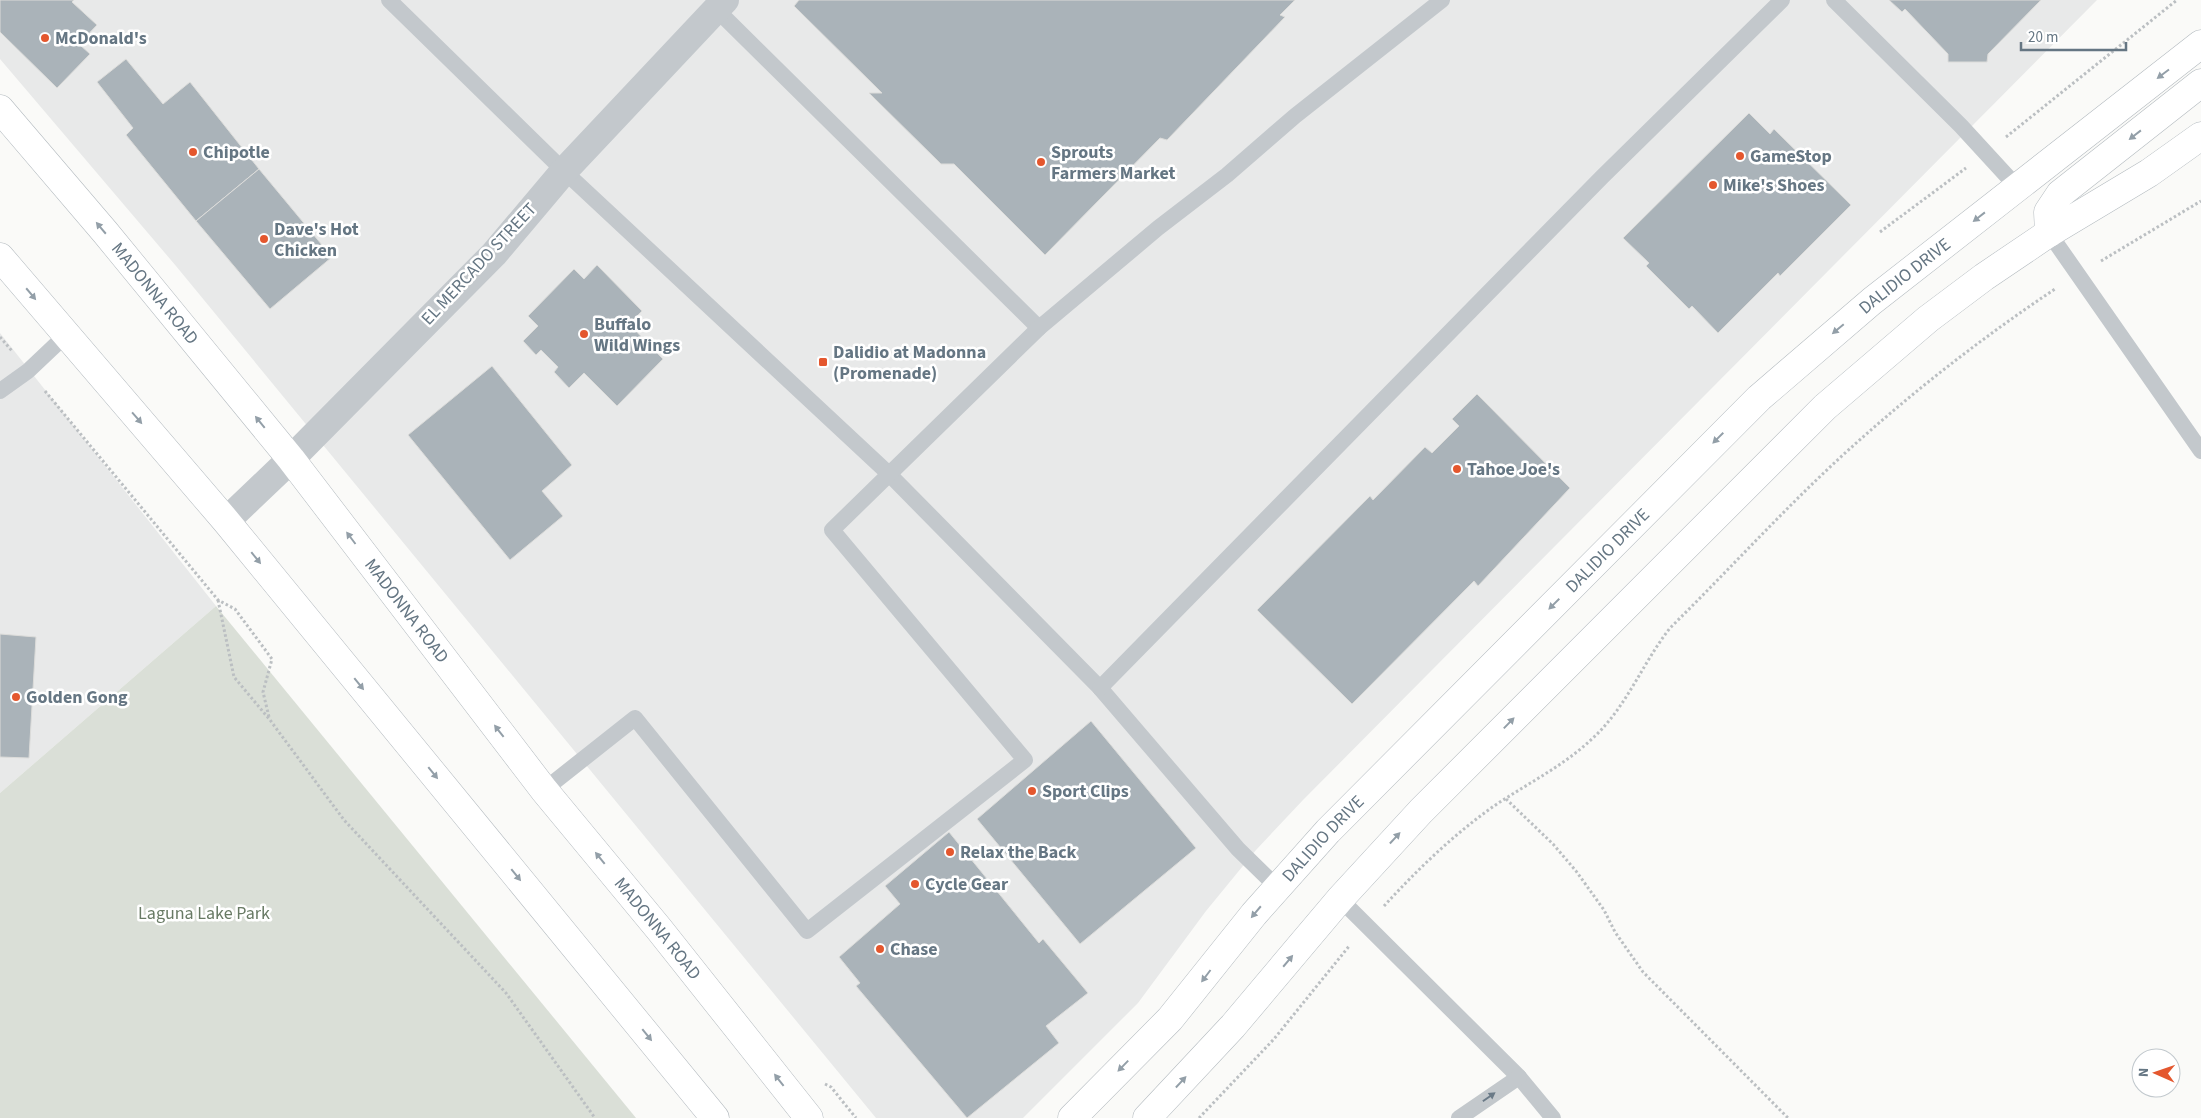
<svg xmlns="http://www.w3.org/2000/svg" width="2201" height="1118" viewBox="0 0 2201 1118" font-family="'Source Sans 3',sans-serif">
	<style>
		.built { fill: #e8e9e9 }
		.green { fill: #dadfd7 }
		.building { fill: #aab3b9; stroke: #dcdcda }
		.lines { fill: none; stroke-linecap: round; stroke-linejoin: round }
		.secondary-casing { stroke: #b3babf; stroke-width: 29 }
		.path { stroke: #bbbfc2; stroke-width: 3; stroke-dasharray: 2.5 2.5; stroke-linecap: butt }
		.lane { stroke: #c3c8cc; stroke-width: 16 }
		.street { stroke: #c3c8cc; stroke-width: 28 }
		.secondary { stroke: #fff; stroke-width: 28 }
		.oneway { fill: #939fa8 }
		.oneway2 { fill: #6a7a87 }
		.poi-dot { fill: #e4572e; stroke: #fff; stroke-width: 2 }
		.labels { text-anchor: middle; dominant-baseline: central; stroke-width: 5; stroke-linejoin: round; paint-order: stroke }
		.poi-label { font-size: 18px; font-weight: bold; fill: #657683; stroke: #fff; text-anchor: start }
		.street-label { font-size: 18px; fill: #657683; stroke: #fff }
		.park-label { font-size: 18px; fill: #687a64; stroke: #fff }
	</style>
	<rect width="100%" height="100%" fill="#fafaf8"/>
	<!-- built -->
	<g class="built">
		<path d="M0,0H2097L1303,800L1256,850L1206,911L1138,1003L1023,1118H876L176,266L0,59Z"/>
		<path d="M0,333L216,606L0,793Z"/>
	</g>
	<!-- green -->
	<path class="green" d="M216,606L636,1118H0V793Z"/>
	<!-- building -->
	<g class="building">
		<path d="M0,0H74L72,2L97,25L79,44L90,54L57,88L0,32Z"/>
		<path d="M799,0H1295L1280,15L1285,17L1167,140L1160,138L1045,255L954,164H941L869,93H882L794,6Z"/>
		<path d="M1889,0H2041L1988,54L1987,62H1948V54L1905,9L1902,12Z"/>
		<path d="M126,59L163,104L190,82L259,169L196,221L126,135L133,128L97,82Z"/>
		<path d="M1749,113L1770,134L1774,129L1851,205L1780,276L1778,273L1718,333L1692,306L1689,309L1646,266L1649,263L1623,238Z"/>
		<path d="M259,169L332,257L270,309L196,221Z"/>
		<path d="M597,265L642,311L629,324L663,359L617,406L584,373L569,388L554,372L558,367L541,350L536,355L523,341L538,326L528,316L574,269L584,279Z"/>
		<path d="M492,366L572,465L542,491L563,516L510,560L408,435Z"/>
		<path d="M1477,394L1570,488L1478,586L1474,581L1352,704L1257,610L1370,496L1373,500L1425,447L1432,453L1459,426L1452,419Z"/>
		<path d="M0,634L36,637L29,758L0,757Z"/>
		<path d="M1091,721L1196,848L1080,944L977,819Z"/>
		<path d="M949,832L1039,943L1043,939L1088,993L1046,1026L1059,1043L967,1118L856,986L860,983L839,957L900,904L885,886Z"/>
	</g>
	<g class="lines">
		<!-- secondary casing -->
		<g class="secondary-casing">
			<g id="secondary">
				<path id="s1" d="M0,109L105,232L291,459L544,790L659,929L809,1118"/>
				<path d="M2049,233L2048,212L2060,194L2201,83"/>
				<path d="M0,257L226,521L715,1118"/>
				<path id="s2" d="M1072,1118L1170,1019L1254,914L1328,831L1759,398L1872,301L2201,44"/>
				<path d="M1147,1118L1233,1026L1340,899L1421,811L1825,407L1928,319L1984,277L2049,233L2149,173L2201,136"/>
			</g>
		</g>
		<!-- path -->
		<g class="path">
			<path d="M2006,137L2177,0"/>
			<path d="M1880,232L1966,168"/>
			<path d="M2101,261L2201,201"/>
			<path d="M0,337L12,351"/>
			<path d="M45,391L218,600L235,609L272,659L263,692L269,717"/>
			<path d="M218,600L234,677L270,720L344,820L506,993L595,1118"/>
			<path d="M1506,799L1553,844L1576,871L1604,910L1615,932L1643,972L1788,1118"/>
			<path d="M1384,906C1417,870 1453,835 1494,806C1528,783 1564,766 1594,737C1627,706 1642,664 1670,628C1728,571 1783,510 1844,454C1910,394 1980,339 2055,289"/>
			<path d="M825,1084L831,1087L856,1118"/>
			<path d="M1199,1118L1274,1039L1350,945"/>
		</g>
		<!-- lane -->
		<g class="lane">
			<path d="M389,0L564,171L889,474L1100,688L1238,849L1277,887"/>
			<path d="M1834,0L1961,126L2017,187"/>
			<path d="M716,9L1039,328"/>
			<path d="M2049,233L2201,451"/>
			<path d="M0,391L28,371L65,336"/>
			<path d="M1100,688L1602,177L1782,0"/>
			<path d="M544,790L635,718L807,931L1025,760L832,530L1039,328L1158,228L1227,175L1295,116L1442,0"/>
			<path d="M1340,899L1519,1077L1553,1118"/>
			<path d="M1459,1118L1519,1077"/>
		</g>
		<!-- street -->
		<path class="street" d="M226,521L291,459L494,254L564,171L725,0"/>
		<!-- secondary -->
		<use href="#secondary" class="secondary"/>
	</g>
	<!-- one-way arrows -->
	<defs><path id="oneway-solid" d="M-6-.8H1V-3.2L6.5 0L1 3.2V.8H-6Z" transform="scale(1.25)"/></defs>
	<g class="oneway">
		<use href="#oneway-solid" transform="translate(2163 74) rotate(143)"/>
		<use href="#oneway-solid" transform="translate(2135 135) rotate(142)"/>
		<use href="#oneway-solid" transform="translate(1979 217) rotate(142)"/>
		<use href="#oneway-solid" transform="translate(101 228) rotate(-130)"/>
		<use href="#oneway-solid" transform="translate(31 294) rotate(50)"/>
		<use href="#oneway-solid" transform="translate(1838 329) rotate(140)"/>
		<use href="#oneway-solid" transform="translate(137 418) rotate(49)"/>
		<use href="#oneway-solid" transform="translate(260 422) rotate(-129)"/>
		<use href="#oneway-solid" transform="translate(1718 438) rotate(135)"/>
		<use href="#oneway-solid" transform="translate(351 538) rotate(-127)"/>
		<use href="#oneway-solid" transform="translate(256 558) rotate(51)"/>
		<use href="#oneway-solid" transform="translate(1554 604) rotate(135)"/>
		<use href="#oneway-solid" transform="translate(359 684) rotate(51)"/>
		<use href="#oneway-solid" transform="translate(1509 723) rotate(-46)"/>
		<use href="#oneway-solid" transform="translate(499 731) rotate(-128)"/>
		<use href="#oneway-solid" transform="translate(433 773) rotate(51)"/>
		<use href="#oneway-solid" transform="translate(1395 838) rotate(-47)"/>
		<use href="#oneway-solid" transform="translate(600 858) rotate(-129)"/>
		<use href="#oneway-solid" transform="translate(516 875) rotate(51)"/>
		<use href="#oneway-solid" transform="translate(1256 912) rotate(130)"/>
		<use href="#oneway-solid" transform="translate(1288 961) rotate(-50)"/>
		<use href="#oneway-solid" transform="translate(1206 976) rotate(127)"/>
		<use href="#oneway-solid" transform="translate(647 1035) rotate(51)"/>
		<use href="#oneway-solid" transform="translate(1123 1066) rotate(134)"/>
		<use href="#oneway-solid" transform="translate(779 1080) rotate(-128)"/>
		<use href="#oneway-solid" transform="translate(1181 1082) rotate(-47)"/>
	</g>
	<use class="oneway2" href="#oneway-solid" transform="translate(1489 1097) rotate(-35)"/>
	<!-- markers -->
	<g class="poi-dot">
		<circle cx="45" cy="38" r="5"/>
		<circle cx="193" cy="152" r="5"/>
		<circle cx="1740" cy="156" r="5"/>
		<circle cx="1041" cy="162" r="5"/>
		<circle cx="1713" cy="185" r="5"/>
		<circle cx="264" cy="239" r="5"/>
		<circle cx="584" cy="334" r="5"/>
		<rect x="818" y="357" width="10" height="10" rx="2.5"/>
		<circle cx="1457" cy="469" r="5"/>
		<circle cx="16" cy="697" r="5"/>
		<circle cx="1032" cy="791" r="5"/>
		<circle cx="950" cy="852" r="5"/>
		<circle cx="915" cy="884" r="5"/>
		<circle cx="880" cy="949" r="5"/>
	</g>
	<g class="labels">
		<!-- poi labels -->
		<g class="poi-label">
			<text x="55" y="38">McDonald's</text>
			<text x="203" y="152">Chipotle</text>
			<text x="1051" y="152">Sprouts<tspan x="1051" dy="21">Farmers Market</tspan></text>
			<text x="1750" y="156">GameStop</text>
			<text x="1723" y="185">Mike's Shoes</text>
			<text x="274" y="229">Dave's Hot<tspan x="274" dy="21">Chicken</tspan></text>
			<text x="594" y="324">Buffalo<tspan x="594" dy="21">Wild Wings</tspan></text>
			<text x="833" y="352">Dalidio at Madonna<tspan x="833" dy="21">(Promenade)</tspan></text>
			<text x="1467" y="469">Tahoe Joe's</text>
			<text x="26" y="697">Golden Gong</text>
			<text x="1042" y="791">Sport Clips</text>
			<text x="960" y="852">Relax the Back</text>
			<text x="925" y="884">Cycle Gear</text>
			<text x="890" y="949">Chase</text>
		</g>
		<!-- street labels -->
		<g class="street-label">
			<text transform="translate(479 264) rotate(-47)">EL MERCADO STREET</text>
			<text stroke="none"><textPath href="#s2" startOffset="1186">DALIDIO DRIVE</textPath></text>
			<text stroke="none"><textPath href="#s1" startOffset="241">MADONNA ROAD</textPath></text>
			<text stroke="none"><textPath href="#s2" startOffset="781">DALIDIO DRIVE</textPath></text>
			<text stroke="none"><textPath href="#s1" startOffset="646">MADONNA ROAD</textPath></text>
			<text stroke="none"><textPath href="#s2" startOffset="376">DALIDIO DRIVE</textPath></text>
			<text stroke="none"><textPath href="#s1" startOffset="1051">MADONNA ROAD</textPath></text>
		</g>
		<!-- park labels -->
		<g class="park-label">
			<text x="204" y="913">Laguna Lake Park</text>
		</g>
	</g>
	<!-- north arrow -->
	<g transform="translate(2156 1073) rotate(272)"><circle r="24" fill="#ffffff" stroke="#c1c8cd"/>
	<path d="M0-4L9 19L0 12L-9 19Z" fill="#e4572e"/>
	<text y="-8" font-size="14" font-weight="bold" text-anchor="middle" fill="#657683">N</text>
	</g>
	<!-- scale -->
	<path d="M2021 42v8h105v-8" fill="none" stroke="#657683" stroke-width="2.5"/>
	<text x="2028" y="42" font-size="15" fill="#657683" stroke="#ffffff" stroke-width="4" paint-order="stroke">20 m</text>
</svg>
